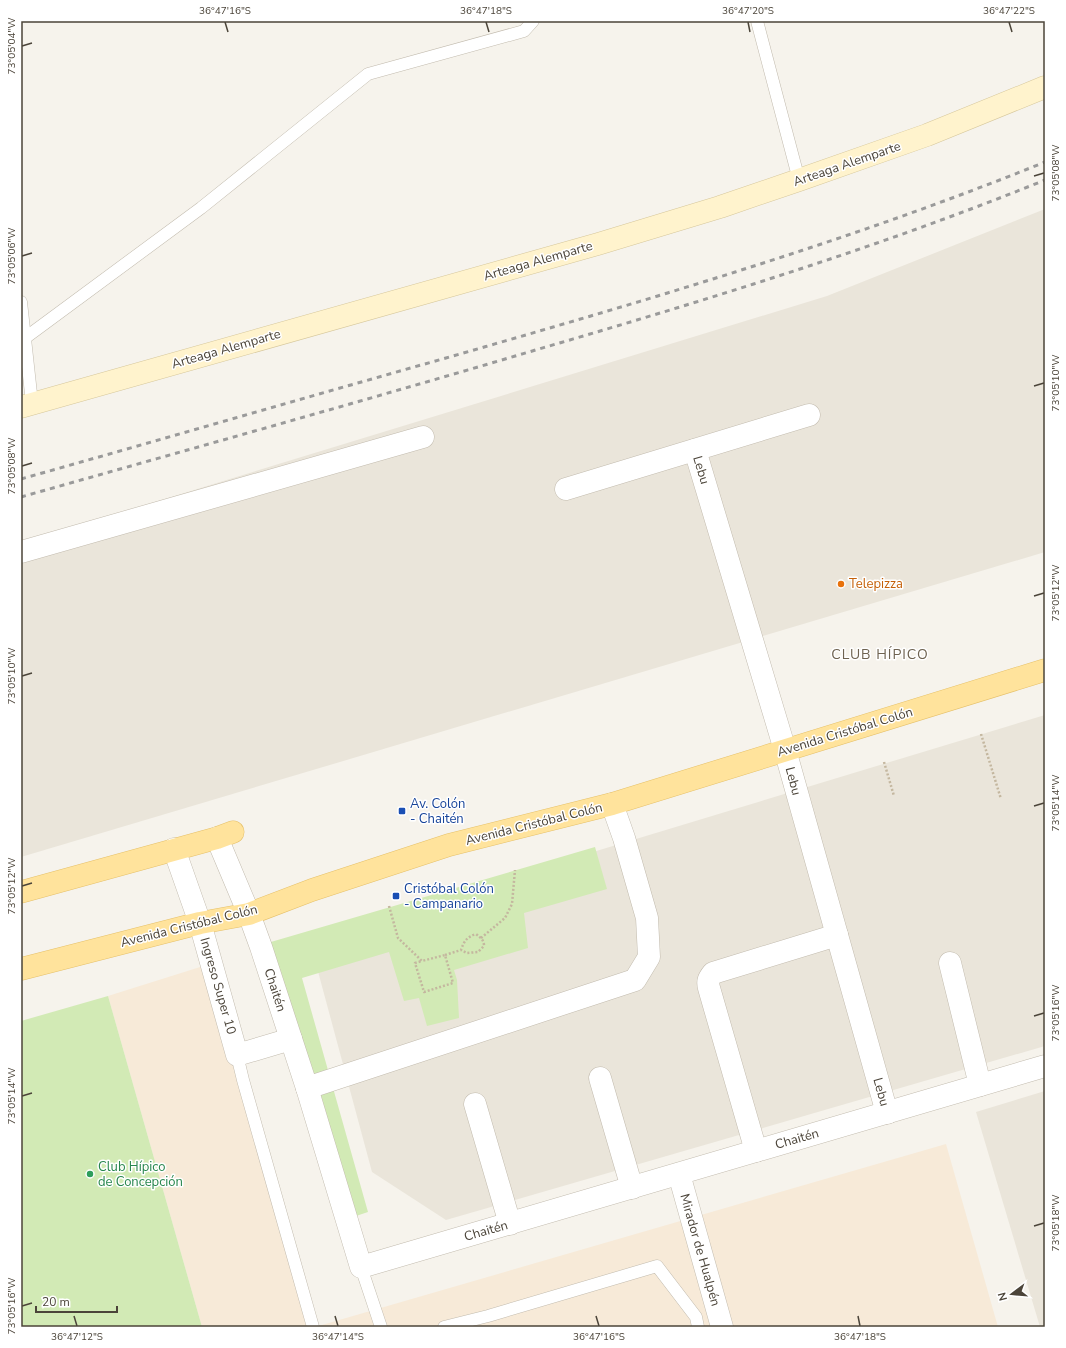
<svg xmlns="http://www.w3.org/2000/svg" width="1066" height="1348" viewBox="0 0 1066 1348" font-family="'Nunito Sans',sans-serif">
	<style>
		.residential { fill: #eae5da }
		.commercial { fill: #f7ead8 }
		.green { fill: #d2eab5 }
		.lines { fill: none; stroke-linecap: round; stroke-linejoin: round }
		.service-casing { stroke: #c2bbae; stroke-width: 13 }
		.minor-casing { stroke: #c2bbae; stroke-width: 23 }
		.secondary-casing { stroke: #d6c79b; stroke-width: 23 }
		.primary-casing { stroke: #e6c16a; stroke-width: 23 }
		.path { stroke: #c4b79f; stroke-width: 2.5; stroke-dasharray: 2 2; stroke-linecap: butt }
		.service { stroke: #fff; stroke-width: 12 }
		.minor { stroke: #fff; stroke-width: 22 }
		.secondary { stroke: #fff3cd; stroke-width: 22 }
		.primary { stroke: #ffe39c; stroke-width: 22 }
		.rail { stroke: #9a9a9a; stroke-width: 3; stroke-dasharray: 5 5; stroke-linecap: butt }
		.ticks { fill: none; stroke: #4b4439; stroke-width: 1.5 }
		.food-dot { fill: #e8710a; stroke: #fff; stroke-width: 1.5 }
		.transit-dot { fill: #1a4fb4; stroke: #fff; stroke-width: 1.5 }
		.leisure-dot { fill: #2e9e5b; stroke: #fff; stroke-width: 1.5 }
		.labels { text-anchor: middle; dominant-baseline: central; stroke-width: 3; stroke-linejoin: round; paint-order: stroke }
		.street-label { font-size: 13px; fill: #4b4439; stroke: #fff }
		.food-label { font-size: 13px; fill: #c56008; stroke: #fff; text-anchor: start }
		.transit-label { font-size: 13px; fill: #164399; stroke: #fff; text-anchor: start }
		.leisure-label { font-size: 13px; fill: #27864d; stroke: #fff; text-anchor: start }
		.neighbourhood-label { font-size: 14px; letter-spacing: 1px; fill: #6e6250; stroke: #fff }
		.neatline { fill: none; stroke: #4b4439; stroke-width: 1.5 }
		.ticks-label { font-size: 10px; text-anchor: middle; fill: #4b4439 }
	</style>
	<rect width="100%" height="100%" fill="#f6f3ec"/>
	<!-- residential -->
	<g class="residential">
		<path d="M1045,209V552L21,857V543L827,296Z"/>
		<path d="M1045,715V1046L446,1220L372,1172L309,938Z"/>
		<path d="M1045,1091V1327H1040L976,1112Z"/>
	</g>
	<!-- commercial -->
	<g class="commercial">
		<path d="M216,962L314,1327H202L108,996Z"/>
		<path d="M946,1144L998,1327H315Z"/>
	</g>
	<!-- green -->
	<g class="green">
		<path d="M595,847L607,889L524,913L528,948L454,970L457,980L459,1018L427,1026L419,998L404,1001L389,952L302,978L368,1212L344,1220L264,944Z"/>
		<path d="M108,996L202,1327H21V1021Z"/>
	</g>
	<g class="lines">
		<!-- service casing -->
		<g class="service-casing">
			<g id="service">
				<path d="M757,21L799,180"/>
				<path d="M21,302L32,403"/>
				<path d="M25,338L201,208L368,74L524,31L533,21"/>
				<path d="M237,1055L243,1080L313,1327"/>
				<path d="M361,1267L381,1327"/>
				<path d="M444,1327L488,1316L657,1266L696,1317L698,1327"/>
			</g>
		</g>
		<!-- minor casing -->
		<g class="minor-casing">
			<g id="minor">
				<path d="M695,450L785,750L887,1113"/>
				<path d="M566,489L809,415"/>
				<path d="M21,552L423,437"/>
				<path d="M217,838L249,914L261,947L307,1088L361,1267L1045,1066"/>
				<path d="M174,849L200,923L237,1055L291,1039"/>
				<path d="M950,963L980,1085"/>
				<path d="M600,1078L632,1188"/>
				<path d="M307,1088L635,980L649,957L647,918L624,838L612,804"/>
				<path d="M475,1104L510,1224"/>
				<path d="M756,1151L709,988C707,981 709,978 713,973L837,935"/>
				<path d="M679,1174L722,1327"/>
			</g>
		</g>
		<!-- secondary casing -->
		<g class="secondary-casing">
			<path id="secondary" d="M21,407L598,244L720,207L799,180L927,135L1045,87"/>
		</g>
		<!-- primary casing -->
		<g class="primary-casing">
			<g id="primary">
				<path d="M21,892L217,838L233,832"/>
				<path d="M21,969L200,923L249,914L312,890L449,845L612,804L1045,670"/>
			</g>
		</g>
		<!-- path -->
		<g class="path">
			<path d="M981,734L1001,799"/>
			<path d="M884,762L894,796"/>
			<path d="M389,906L398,938L422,961L415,963L424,992L453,983L445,955L422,961"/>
			<path d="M481,938L505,918L512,904L515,870"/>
			<path d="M445,955L461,950C464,941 467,937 476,934C481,938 484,940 484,946L478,952L467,953L461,950"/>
		</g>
		<!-- service -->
		<use href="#service" class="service"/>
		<!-- minor -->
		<use href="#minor" class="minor"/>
		<!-- secondary -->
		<use href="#secondary" class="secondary"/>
		<!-- primary -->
		<use href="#primary" class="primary"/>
		<!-- rail -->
		<g class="rail">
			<path d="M21,479C163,439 304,398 446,358C648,300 850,241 1045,162"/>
			<path d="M21,497C194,448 367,400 539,349C710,299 880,247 1045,180"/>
		</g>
	</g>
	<!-- ticks -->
	<path class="ticks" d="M225,22L228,32M486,22L489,32M748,22L750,32M1009,22L1012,32M22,46L32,43M1034,176L1044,173M22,256L32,253M1034,386L1044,383M22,466L32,463M1034,596L1044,593M22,676L32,673M1034,806L1044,803M22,886L32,883M1034,1016L1044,1013M22,1096L32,1093M1034,1226L1044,1223M22,1306L32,1303M74,1316L77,1326M335,1316L338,1326M596,1316L599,1326M858,1316L860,1326"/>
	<!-- markers -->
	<circle class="food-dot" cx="841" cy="584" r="4"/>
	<g class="transit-dot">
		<rect x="398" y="807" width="8" height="8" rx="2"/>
		<rect x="392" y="892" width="8" height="8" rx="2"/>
	</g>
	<circle class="leisure-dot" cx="90" cy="1174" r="4"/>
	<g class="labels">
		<!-- street labels -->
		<g class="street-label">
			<text transform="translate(847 164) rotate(-19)">Arteaga Alemparte</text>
			<text transform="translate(538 261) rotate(-16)">Arteaga Alemparte</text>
			<text transform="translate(226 349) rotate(-16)">Arteaga Alemparte</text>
			<text transform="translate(701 470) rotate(73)">Lebu</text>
			<text transform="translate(845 732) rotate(-17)">Avenida Cristóbal Colón</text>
			<text transform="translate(793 781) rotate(75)">Lebu</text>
			<text transform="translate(534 824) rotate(-14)">Avenida Cristóbal Colón</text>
			<text transform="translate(189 926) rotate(-14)">Avenida Cristóbal Colón</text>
			<text transform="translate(218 986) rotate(74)">Ingreso Super 10</text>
			<text transform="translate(275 990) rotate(72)">Chaitén</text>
			<text transform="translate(881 1092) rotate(74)">Lebu</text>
			<text transform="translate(797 1139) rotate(-16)">Chaitén</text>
			<text transform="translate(486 1231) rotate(-16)">Chaitén</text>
			<text transform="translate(700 1250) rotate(74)">Mirador de Hualpén</text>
		</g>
		<!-- food labels -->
		<g class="food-label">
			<text x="849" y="584">Telepizza</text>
		</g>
		<!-- transit labels -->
		<g class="transit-label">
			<text x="410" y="804">Av. Colón<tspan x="410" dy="15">- Chaitén</tspan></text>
			<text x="404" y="889">Cristóbal Colón<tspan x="404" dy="15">- Campanario</tspan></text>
		</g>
		<!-- leisure labels -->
		<g class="leisure-label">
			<text x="98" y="1167">Club Hípico<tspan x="98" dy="15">de Concepción</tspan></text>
		</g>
		<!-- neighbourhood labels -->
		<g class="neighbourhood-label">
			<text x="880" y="654">CLUB HÍPICO</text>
		</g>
	</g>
	<!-- border -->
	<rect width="1066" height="1348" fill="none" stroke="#ffffff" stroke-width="44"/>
	<!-- north arrow -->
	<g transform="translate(1012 1294) rotate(254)" stroke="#ffffff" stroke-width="3" paint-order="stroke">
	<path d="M0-3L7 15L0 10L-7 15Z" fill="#4b4439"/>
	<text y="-6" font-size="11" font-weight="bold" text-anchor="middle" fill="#4b4439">N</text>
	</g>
	<!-- scale -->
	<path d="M36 1306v6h81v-6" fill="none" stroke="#4b4439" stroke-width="2"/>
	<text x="42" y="1306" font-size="12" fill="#4b4439" stroke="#ffffff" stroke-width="3" paint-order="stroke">20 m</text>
	<rect x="22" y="22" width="1022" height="1304" class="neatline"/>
	<g class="ticks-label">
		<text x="225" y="14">36°47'16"S</text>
		<text x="486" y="14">36°47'18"S</text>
		<text x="748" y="14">36°47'20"S</text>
		<text x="1009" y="14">36°47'22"S</text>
		<text transform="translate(11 46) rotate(-90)" y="4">73°05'04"W</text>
		<text transform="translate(1055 173) rotate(-90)" y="4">73°05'08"W</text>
		<text transform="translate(11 256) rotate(-90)" y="4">73°05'06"W</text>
		<text transform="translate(1055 383) rotate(-90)" y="4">73°05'10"W</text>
		<text transform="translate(11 466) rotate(-90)" y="4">73°05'08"W</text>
		<text transform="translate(1055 593) rotate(-90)" y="4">73°05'12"W</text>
		<text transform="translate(11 676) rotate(-90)" y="4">73°05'10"W</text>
		<text transform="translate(1055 803) rotate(-90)" y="4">73°05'14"W</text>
		<text transform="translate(11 886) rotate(-90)" y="4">73°05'12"W</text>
		<text transform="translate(1055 1013) rotate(-90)" y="4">73°05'16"W</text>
		<text transform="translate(11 1096) rotate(-90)" y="4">73°05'14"W</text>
		<text transform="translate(1055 1223) rotate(-90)" y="4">73°05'18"W</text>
		<text transform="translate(11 1306) rotate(-90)" y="4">73°05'16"W</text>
		<text x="77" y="1340">36°47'12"S</text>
		<text x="338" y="1340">36°47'14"S</text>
		<text x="599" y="1340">36°47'16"S</text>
		<text x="860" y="1340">36°47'18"S</text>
	</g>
</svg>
